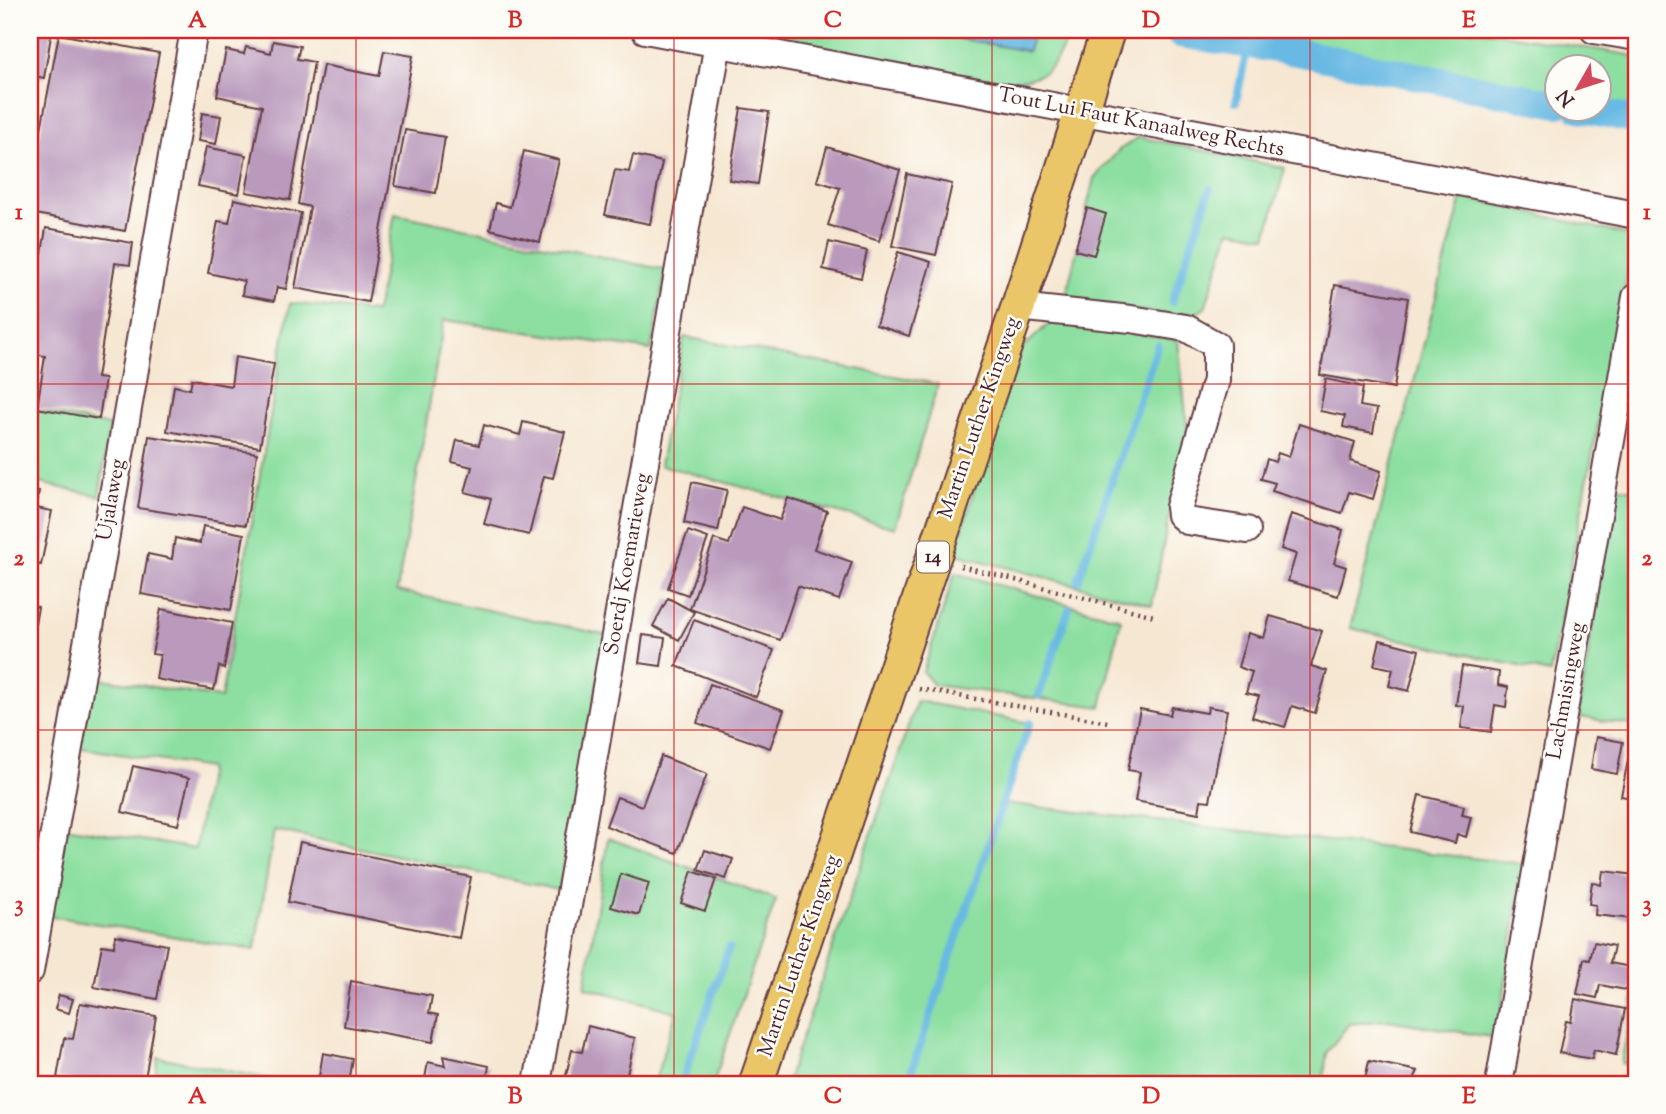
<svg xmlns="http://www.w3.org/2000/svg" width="1666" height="1114" viewBox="0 0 1666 1114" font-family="'Sorts Mill Goudy',serif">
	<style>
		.green { fill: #8cdfa0; stroke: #6b7f66; stroke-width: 2 }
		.water { fill: #67b9e3; stroke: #586c87; stroke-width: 2 }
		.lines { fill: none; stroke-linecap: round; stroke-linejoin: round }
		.stream { stroke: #67b9e3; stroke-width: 8 }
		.canal { stroke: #67b9e3; stroke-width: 28 }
		.building { fill: #b999bc }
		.minor-casing { stroke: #643d44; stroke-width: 30 }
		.major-casing { stroke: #643d44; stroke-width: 37 }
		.path { stroke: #643d44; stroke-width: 4.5; stroke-dasharray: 2 5; stroke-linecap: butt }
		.minor { stroke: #fff; stroke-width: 26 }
		.major { stroke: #eac669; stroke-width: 33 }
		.grid { fill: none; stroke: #d62828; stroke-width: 2; stroke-opacity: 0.55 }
		.labels { text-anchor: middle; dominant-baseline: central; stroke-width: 5; stroke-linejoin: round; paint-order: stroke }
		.shield { fill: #fdfcf7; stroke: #806168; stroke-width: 2 }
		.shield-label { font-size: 19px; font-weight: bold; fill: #4a1f2b }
		.street-label { font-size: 21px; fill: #4a1f2b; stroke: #fdfcf7 }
		.neatline { fill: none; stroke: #d62828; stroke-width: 2.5 }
		.grid-label { font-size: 23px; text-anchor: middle; font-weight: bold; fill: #d62828 }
	</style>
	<rect width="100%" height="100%" fill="#fdfcf7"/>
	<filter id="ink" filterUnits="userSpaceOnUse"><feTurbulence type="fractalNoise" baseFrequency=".0143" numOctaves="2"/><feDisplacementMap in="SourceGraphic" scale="14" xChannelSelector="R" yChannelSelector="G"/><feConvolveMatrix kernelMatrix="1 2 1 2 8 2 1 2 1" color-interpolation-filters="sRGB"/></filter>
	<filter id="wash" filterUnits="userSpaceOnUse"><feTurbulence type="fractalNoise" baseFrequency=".00686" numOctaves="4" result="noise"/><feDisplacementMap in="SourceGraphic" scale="28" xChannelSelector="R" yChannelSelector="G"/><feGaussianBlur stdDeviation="1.57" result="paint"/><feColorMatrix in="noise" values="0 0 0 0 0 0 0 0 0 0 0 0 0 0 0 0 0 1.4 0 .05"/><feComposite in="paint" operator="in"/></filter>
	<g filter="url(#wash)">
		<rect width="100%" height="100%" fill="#f6e7d2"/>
		<!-- green -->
		<g class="green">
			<path d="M726,30H912L1028,51L1033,30H1071C1052,73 1047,80 999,81Z"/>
			<path d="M1146,30H1478L1636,56V120L1579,109L1600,108V66H1558L1557,104L1296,52Z"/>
			<path d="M1139,137L1285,168L1266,237L1230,230L1205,308L1188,318L1065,300L1094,178L1119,150Z"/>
			<path d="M1462,197L1628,235L1633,244L1550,673L1350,628Z"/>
			<path d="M395,214L666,270L651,350L444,320L397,591L606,635L559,890L274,830L255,950L50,916L65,827L195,849L209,768L80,748L91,677L221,698L290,303L376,312Z"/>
			<path d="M1053,320L1178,340L1188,435L1170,510L1152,605L955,554L1015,355Z"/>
			<path d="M684,337L938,384L895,528L660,465Z"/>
			<path d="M30,409L110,426L99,496L30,481Z"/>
			<path d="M1615,487L1636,490V726L1578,717Z"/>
			<path d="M955,573L1121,619L1101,707L934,685L923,672Z"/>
			<path d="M917,701L1030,723L1003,803L1524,864L1497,1038L1388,1020L1349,1024L1327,1052L1323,1084H786Z"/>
			<path d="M608,838L776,899L713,1084H654L676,1012L585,987Z"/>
			<path d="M1636,985V1067L1621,1063Z"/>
			<path d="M158,1057L297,1084H154Z"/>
		</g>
		<!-- water -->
		<path class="water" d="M912,30H1034L1028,51Z"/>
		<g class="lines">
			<!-- stream -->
			<g class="stream">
				<path d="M1296,52L1302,30"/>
				<path d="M1236,102L1248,45"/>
				<path d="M1172,302L1210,189"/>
				<path d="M1078,581L1158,345"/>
				<path d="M1039,695L1069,609"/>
				<path d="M681,1084L729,948"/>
				<path d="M907,1084L1030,723"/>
			</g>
			<!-- canal -->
			<g class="canal">
				<path d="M1180,34L1296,52L1558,104"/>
				<path d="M1579,108L1636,120"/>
			</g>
		</g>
		<g id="blocks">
			<!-- building -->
			<g class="building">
				<path d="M30,30H52L44,78L30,75Z"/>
				<path d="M59,34L159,53L125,231L30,213V187Z"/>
				<path d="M273,41L300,46L297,59L314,62L290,200L246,192L262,106L217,96L226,50L244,54L246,47L271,53Z"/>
				<path d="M384,51L413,56L368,302L295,288L310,207L298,204L323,65L379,76Z"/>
				<path d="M741,108L769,112L758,184L729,180Z"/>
				<path d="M202,113L221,116L216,144L198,141Z"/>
				<path d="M405,130L445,137L436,193L395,186Z"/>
				<path d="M206,147L246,155L239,194L198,186Z"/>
				<path d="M827,147L900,170L879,241L828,225L840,188L817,181Z"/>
				<path d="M524,151L559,160L540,242L490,229L496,203L510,207Z"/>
				<path d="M633,155L662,162L650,224L605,215L615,170L629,172Z"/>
				<path d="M907,174L952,184L936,255L892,246Z"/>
				<path d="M234,199L301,213L286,289L277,287L274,301L242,295L244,281L208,273L218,221L229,223Z"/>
				<path d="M1087,208L1106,214L1094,255L1075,250Z"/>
				<path d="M46,228L133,243L130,265L115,263L97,378L105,379L99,419L37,408L45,356L30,353V251L42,253Z"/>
				<path d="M829,242L867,251L861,278L823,269Z"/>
				<path d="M898,252L931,262L909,336L876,325Z"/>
				<path d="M1335,285L1408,298L1394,388L1320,375Z"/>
				<path d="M235,357L274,364L260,447L167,431L174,386L190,389L192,379L231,386Z"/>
				<path d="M1326,379L1363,387L1360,406L1377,409L1373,433L1343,427L1345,416L1320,411Z"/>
				<path d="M523,422L565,432L553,478L544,476L529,535L484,524L491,499L465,492L472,467L452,462L457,440L479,445L484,425L520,435Z"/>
				<path d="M1299,424L1355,442L1350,461L1381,471L1373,499L1349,492L1342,513L1272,491L1275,483L1261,479L1267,459L1275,462L1278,453L1289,457Z"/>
				<path d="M149,436L257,453L246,525L138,508Z"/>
				<path d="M692,482L727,490L718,531L684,523Z"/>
				<path d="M30,489L39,491L36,508L52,511L41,565L30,563Z"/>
				<path d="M788,498L827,511L814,549L852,562L839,600L798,586L780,640L690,609L714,539L729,544L742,507L780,520Z"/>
				<path d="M1291,514L1343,530L1334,563L1346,567L1338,596L1288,581L1296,554L1281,549Z"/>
				<path d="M203,526L244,534L231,610L141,594L148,554L172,559L175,538L200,543Z"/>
				<path d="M688,531L708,538L688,595L668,588Z"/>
				<path d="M668,598L694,612L679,640L653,626Z"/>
				<path d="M30,605L38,607L31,648H30Z"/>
				<path d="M161,609L232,623L224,669L219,666L214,690L156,679L160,655L152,654Z"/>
				<path d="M1270,616L1322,631L1311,666L1327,671L1315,713L1292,706L1285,727L1252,717L1259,696L1246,693L1252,672L1238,667L1248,633L1264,638Z"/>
				<path d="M694,620L774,650L756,697L676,666Z"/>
				<path d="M643,635L665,638L661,666L639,663Z"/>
				<path d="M1380,640L1419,650L1409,691L1389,686L1393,669L1374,665Z"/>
				<path d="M1462,666L1499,672L1498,685L1508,687L1506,707L1495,705L1491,732L1461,728L1464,706L1456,705Z"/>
				<path d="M710,684L784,710L770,748L697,723Z"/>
				<path d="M1172,707L1207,713L1208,707L1227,710L1210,801L1201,800L1199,813L1135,801L1140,772L1128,770L1140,709L1170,715Z"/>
				<path d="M1596,737L1623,742L1617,774L1591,769Z"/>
				<path d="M661,756L707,774L677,853L606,826L617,797L642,806Z"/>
				<path d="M1628,760L1636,762V799L1621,796Z"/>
				<path d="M133,766L189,778L178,825L122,812Z"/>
				<path d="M1419,795L1464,806L1462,815L1471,817L1466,837L1457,834L1455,843L1410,832Z"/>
				<path d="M300,842L471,877L459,938L288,902Z"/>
				<path d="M705,850L733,859L726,879L698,870Z"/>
				<path d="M692,871L716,879L705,911L681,903Z"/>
				<path d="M1603,871L1636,875V913H1633L1632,919L1595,915L1596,905L1589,904L1592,882L1601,885Z"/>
				<path d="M621,874L649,883L639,915L611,907Z"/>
				<path d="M115,935L167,945L157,999L94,987L102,945L114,947Z"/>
				<path d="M1594,942L1614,946L1610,963L1636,968L1631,991L1600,985L1597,998L1577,994L1584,959L1590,960Z"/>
				<path d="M351,981L432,996L429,1013L438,1015L433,1042L344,1026Z"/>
				<path d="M59,995L73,999L69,1013L55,1009Z"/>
				<path d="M1575,999L1625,1009L1616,1055L1594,1050L1592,1059L1559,1053L1566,1021L1571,1022Z"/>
				<path d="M80,1003L156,1016L144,1084H90L57,1078L64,1038L73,1039Z"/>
				<path d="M588,1026L635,1038L625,1084H564L572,1050L582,1052Z"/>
				<path d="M323,1053L353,1059L349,1083L319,1077Z"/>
				<path d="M443,1056L489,1066L486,1084H424L428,1062L445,1066Z"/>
				<path d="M1369,1061L1418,1071L1413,1081L1421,1084H1364Z"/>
			</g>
		</g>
	</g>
	<g filter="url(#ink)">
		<use href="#blocks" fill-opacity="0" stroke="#643d44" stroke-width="2"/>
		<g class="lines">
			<!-- minor casing -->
			<g class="minor-casing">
				<g id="minor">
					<path d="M645,30L1636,215"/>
					<path d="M1594,30L1636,37"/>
					<path d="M1018,307L1131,319L1186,328L1216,345V380L1179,507L1180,515L1187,521L1247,530"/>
					<path d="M30,971L194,30"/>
					<path d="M537,1084L718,43"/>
					<path d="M1499,1084L1636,297"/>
				</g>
			</g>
			<!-- major casing -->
			<g class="major-casing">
				<path id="major" d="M756,1084L1018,307L1108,30"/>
			</g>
			<!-- path -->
			<g class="path">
				<path d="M961,566L1154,616"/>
				<path d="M919,689L1108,722"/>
			</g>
			<!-- minor -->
			<use href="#minor" class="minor"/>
			<!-- major -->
			<use href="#major" class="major"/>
		</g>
	</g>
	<!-- grid -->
	<path class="grid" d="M356,30V1084M674,30V1084M992,30V1084M1310,30V1084M30,384H1636M30,730H1636"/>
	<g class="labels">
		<!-- shield labels -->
		<rect class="shield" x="917" y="541.5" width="32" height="31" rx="5"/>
		<g class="shield-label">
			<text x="933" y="557">14</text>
		</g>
		<!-- street labels -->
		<g class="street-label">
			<text transform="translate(1141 123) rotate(11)">Tout Lui Faut Kanaalweg Rechts</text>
			<text transform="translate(980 418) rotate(-71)">Martin Luther Kingweg</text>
			<text transform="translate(112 500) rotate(-80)">Ujalaweg</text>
			<text transform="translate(628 564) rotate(-80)">Soerdj Koemarieweg</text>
			<text transform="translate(1567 691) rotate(-80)">Lachmisingweg</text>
			<text transform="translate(800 956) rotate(-71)">Martin Luther Kingweg</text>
		</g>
	</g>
	<!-- margin -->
	<rect width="1666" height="1114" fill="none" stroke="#fdfcf7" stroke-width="77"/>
	<!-- north arrow -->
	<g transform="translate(1578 88) rotate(231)"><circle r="33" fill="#fdfcf7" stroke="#b5a4a5" stroke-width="2"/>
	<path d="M0-5L12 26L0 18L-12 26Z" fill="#d1495b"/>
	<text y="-10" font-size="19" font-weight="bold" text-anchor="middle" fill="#4a1f2b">N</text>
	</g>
	<rect x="38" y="38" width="1590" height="1038" class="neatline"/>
	<g class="grid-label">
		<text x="197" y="27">A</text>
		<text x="515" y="27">B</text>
		<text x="833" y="27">C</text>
		<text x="1151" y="27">D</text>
		<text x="1469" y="27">E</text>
		<text x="19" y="219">1</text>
		<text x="1647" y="219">1</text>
		<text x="19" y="565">2</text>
		<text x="1647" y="565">2</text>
		<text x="19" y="911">3</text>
		<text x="1647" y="911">3</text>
		<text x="197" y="1103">A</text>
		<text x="515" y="1103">B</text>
		<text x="833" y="1103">C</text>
		<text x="1151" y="1103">D</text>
		<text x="1469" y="1103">E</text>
	</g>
</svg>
